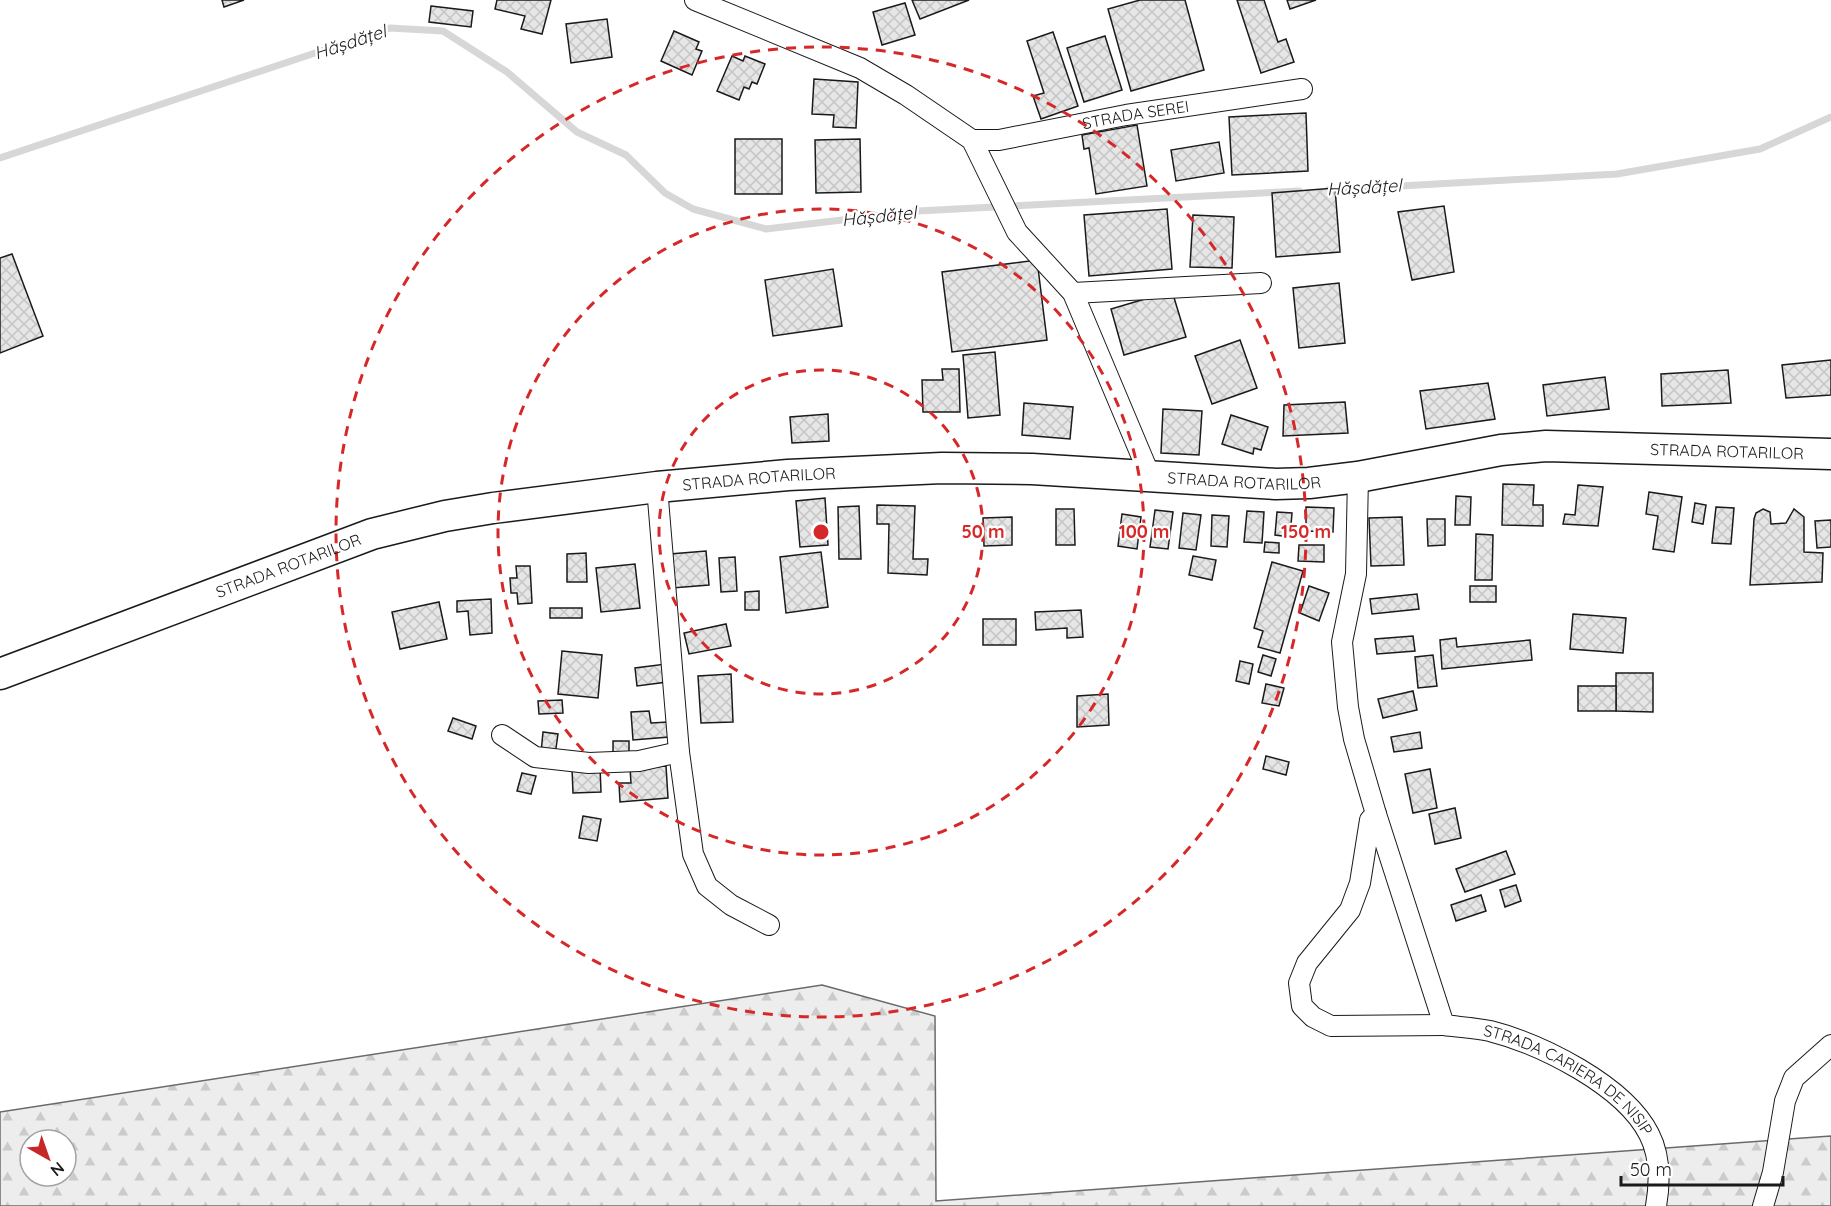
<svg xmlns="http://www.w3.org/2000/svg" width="1831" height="1206" viewBox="0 0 1831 1206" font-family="Quicksand,sans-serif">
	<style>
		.forest { fill: url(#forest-firs); stroke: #6a6a6a; stroke-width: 1.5; fill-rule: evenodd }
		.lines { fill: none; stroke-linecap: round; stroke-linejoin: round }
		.stream { stroke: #d7d7d7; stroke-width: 7 }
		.building { fill: url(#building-cross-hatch); stroke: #1a1a1a; stroke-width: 1.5 }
		.street-casing { stroke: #1a1a1a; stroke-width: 22 }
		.primary-casing { stroke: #1a1a1a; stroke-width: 33 }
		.street { stroke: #fff; stroke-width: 20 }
		.primary { stroke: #fff; stroke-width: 30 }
		.ring { fill: none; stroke: #d62828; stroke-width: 3; stroke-dasharray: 10 8 }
		.labels { text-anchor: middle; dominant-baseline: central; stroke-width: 4.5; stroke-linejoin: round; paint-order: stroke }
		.street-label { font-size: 16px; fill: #1a1a1a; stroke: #fff }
		.water-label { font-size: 18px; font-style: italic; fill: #1a1a1a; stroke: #fff }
		.centre { fill: #d62828; stroke: #fff; stroke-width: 3 }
		.ring-label { font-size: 18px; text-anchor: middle; font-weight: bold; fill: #d62828; stroke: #fff; stroke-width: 4.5; stroke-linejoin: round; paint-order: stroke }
	</style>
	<defs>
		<pattern id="forest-firs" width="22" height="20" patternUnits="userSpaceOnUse" patternTransform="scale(1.5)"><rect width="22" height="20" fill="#ededed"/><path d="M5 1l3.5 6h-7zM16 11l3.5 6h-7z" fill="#cbcbcb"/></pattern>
		<pattern id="building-cross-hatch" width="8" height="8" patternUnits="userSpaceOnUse" patternTransform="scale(1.5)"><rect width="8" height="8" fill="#e6e6e6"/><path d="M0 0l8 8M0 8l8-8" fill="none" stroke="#c5c5c5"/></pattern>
	</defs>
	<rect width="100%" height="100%" fill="#fff"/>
	<!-- forest -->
	<path class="forest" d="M822,985L935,1016L936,1201L1831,1136V1206H0V1112ZM30,1140H66V1176H30Z"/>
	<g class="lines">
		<!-- stream -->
		<g class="stream">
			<path d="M0,158L390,28L443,31L507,72L577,132L626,155L665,193L693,209L766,229L918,211L1299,191"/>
			<path d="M1328,190L1617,174L1760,149L1831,117"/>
		</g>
	</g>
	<!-- building -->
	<g class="building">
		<path d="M222,0H244L224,7Z"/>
		<path d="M497,0H551L542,34L521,29L525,16L495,9Z"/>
		<path d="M912,0H969L920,19Z"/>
		<path d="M1140,0H1185L1204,70L1131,91L1108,9Z"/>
		<path d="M1237,0H1264L1278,42L1286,39L1294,62L1261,73Z"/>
		<path d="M1287,0H1316L1290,9Z"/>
		<path d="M905,3L915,35L882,45L873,12Z"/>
		<path d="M431,6L473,11L471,27L429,22Z"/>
		<path d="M607,19L612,57L571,63L566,24Z"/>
		<path d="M674,31L699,42L696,49L702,51L692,75L661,61Z"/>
		<path d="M1053,32L1078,106L1041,119L1033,96L1044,93L1027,41Z"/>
		<path d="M1105,36L1122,90L1084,102L1067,48Z"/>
		<path d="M732,56L743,61L745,56L765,64L757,84L752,82L749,89L744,87L739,100L717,91Z"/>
		<path d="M814,79L858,82L856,128L833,127L834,115L812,114Z"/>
		<path d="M1306,113L1308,171L1232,175L1229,117Z"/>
		<path d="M1137,125L1147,186L1096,194L1089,148L1084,149L1082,135Z"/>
		<rect x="735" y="139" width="47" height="55"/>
		<path d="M860,139L861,192L816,193L815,140Z"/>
		<path d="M1219,142L1224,173L1176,181L1171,150Z"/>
		<path d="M1335,188L1340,252L1276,257L1272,193Z"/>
		<path d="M1444,206L1454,272L1412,280L1398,212Z"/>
		<path d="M1167,209L1172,269L1089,276L1084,215Z"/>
		<path d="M1193,215L1234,217L1232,268L1190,267Z"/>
		<path d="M12,254L43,336L0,353V258Z"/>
		<path d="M1037,260L1047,340L952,352L942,272Z"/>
		<path d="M833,269L842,326L773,336L765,280Z"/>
		<path d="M1339,283L1345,343L1299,348L1293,288Z"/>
		<path d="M1172,291L1186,337L1124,355L1111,309Z"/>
		<path d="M1240,340L1257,388L1212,404L1195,356Z"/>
		<path d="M995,352L1000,415L968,418L963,355Z"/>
		<path d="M1831,360V395L1786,398L1782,365Z"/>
		<path d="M942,369H959L960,412H923L922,380H943Z"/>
		<path d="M1728,370L1731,403L1662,406L1661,374Z"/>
		<path d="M1605,377L1609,409L1547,416L1543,385Z"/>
		<path d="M1488,383L1495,419L1426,429L1420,391Z"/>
		<path d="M1345,402L1348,433L1283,436L1284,405Z"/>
		<path d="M1024,403L1073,407L1070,439L1022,435Z"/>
		<path d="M1163,409L1202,411L1199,455L1161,453Z"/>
		<path d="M828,414L829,441L792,443L790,417Z"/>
		<path d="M1231,415L1268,427L1261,450L1254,448L1253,454L1222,444Z"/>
		<path d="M1503,484L1534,485L1533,505H1543V526L1502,525Z"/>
		<path d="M1578,485L1603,487L1598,526L1563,524L1565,514L1575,515Z"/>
		<path d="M1649,492L1682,497L1674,552L1653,549L1658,516L1646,514Z"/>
		<path d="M1456,496L1471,497L1470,525H1455Z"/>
		<path d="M825,498L828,545L800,547L796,501Z"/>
		<path d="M1695,503L1706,505L1703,524L1692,522Z"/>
		<path d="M877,505L915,506L913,559H928L927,575L888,573L889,524H877Z"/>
		<path d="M859,506L861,559H839L838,507Z"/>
		<path d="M1306,507L1334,508L1333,532L1306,531Z"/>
		<path d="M1716,507L1734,508L1731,544L1712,543Z"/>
		<path d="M1056,509H1074L1075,545H1056Z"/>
		<path d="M1763,509L1770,512L1771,524L1786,523L1794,509L1804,517V552L1823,553L1822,582L1750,585L1754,519L1756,513Z"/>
		<path d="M1155,510L1173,512L1168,549L1150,547Z"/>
		<path d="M1247,511L1264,512L1262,543L1244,542Z"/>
		<path d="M1277,512L1292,513L1290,537L1275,535Z"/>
		<path d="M1183,513L1201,515L1196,550L1179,548Z"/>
		<path d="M1122,514L1141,517L1137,549L1118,546Z"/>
		<path d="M1212,515L1229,516L1227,547L1211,546Z"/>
		<path d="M1012,517V545L984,546L983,518Z"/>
		<path d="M1402,517L1404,565L1371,566L1369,518Z"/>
		<path d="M1427,519H1445V545L1428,546Z"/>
		<path d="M1831,520V547L1817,548L1815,521Z"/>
		<path d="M1476,534L1493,535L1492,580H1475Z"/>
		<path d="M1265,542L1279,543V553L1264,552Z"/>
		<path d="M1299,545H1324V562L1298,561Z"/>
		<path d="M706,551L709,585L672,588L670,554Z"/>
		<path d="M821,552L828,607L786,613L780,557Z"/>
		<path d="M586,553L587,582H567V554Z"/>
		<path d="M1193,556L1216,560L1212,580L1189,575Z"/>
		<path d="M735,557L737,591L721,592L719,558Z"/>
		<path d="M1272,562L1303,571L1280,653L1258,647L1263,631L1254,628Z"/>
		<path d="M635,564L640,608L601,612L596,568Z"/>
		<path d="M516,566H530L532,603L518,604L517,593H511L510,578H517Z"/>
		<path d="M1309,586L1329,593L1319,621L1300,613Z"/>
		<rect x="1470" y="586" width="26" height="16"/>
		<path d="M759,591V610H745V592Z"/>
		<path d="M1417,594L1419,609L1372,614L1370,599Z"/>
		<path d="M491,599L492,633L470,635L468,611L457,612V601Z"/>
		<path d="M439,602L447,639L400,649L392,612Z"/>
		<rect x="550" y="608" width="32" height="10"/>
		<path d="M1081,610L1083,637L1067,638V628L1036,630L1035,612Z"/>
		<path d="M1573,614L1626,618L1623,653L1570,649Z"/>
		<rect x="983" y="619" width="33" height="26"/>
		<path d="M726,624L731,646L689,654L684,633Z"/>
		<path d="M1413,636L1415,651L1377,654L1375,639Z"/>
		<path d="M1456,638L1457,647L1530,640L1532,660L1442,669L1440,640Z"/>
		<path d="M562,651L602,655L598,698L558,694Z"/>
		<path d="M1263,655L1276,659L1271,676L1258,672Z"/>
		<path d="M1433,655L1437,686L1418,688L1415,657Z"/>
		<path d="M1240,661L1253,664L1249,684L1236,681Z"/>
		<path d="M666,664L667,682L637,686L635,668Z"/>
		<path d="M1616,673H1653V712L1616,711Z"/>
		<path d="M731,674L733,722L701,723L698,676Z"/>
		<path d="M1266,684L1284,688L1279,706L1262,703Z"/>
		<rect x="1578" y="686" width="38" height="25"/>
		<path d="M1413,691L1417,710L1383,718L1378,699Z"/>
		<path d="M1108,694L1109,725L1077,727V696Z"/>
		<path d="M562,700L563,713L539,714L538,701Z"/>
		<path d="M649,711L651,723L668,722L669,737L633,740L631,712Z"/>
		<path d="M453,718L476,726L472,739L448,731Z"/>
		<path d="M543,732L558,734L555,755L541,753Z"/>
		<path d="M1420,732L1422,748L1394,752L1391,737Z"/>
		<rect x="613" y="741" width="16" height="15"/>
		<path d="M1266,756L1289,762L1286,775L1263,769Z"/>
		<path d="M666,766L668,798L620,802L619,783H631L630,768Z"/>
		<path d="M600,767L601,792L573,793L572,768Z"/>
		<path d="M1430,769L1437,808L1413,813L1405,774Z"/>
		<path d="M522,773L536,776L531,794L517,791Z"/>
		<path d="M1455,808L1461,838L1435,844L1429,814Z"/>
		<path d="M583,816L601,819L597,841L579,838Z"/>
		<path d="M1506,851L1515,874L1465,892L1456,869Z"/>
		<path d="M1516,885L1521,901L1505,907L1500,890Z"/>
		<path d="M1481,895L1486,911L1456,921L1451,905Z"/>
	</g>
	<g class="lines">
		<!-- street casing -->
		<g class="street-casing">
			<g id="street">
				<path d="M695,0L860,68L906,95L972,140L1017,232L1073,293L1150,476"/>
				<path id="s1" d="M972,140H999L1126,115L1302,89"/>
				<path d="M1073,293L1261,283"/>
				<path id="s2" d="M1358,477L1356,574L1342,642L1348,707L1354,739L1376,814L1444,1025C1459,1027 1475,1028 1490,1031C1541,1044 1624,1085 1649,1134C1660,1155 1660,1183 1656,1206"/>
				<path d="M657,487L679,752L693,854L707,886L731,905L769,925"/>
				<path d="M502,735L535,757L589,763L639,761L679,752"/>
				<path d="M1376,814L1370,820L1360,883L1350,910L1307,963L1299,983L1302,1006L1313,1017L1331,1026L1444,1025"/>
				<path d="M1763,1206L1773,1172L1785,1101L1794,1078L1831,1045"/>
			</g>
		</g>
		<!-- primary casing -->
		<g class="primary-casing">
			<g id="primary">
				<path id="s3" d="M0,674L372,534L445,516L493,508L657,487L788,475L942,468L1032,469L1276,484L1309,483L1358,477L1501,450L1546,446L1831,454"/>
			</g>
		</g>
		<!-- street -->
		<use href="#street" class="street"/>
		<!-- primary -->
		<use href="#primary" class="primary"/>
	</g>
	<!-- distance rings -->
	<g class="ring">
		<circle cx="821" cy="532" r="162"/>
		<circle cx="821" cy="532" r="323"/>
		<circle cx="821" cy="532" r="485"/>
	</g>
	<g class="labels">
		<!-- street labels -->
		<g class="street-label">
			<text stroke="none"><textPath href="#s1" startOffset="166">STRADA SEREI</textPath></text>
			<text stroke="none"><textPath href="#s3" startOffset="1761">STRADA ROTARILOR</textPath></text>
			<text stroke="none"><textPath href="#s3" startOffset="789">STRADA ROTARILOR</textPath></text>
			<text stroke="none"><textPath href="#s3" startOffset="1275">STRADA ROTARILOR</textPath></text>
			<text stroke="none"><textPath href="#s3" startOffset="308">STRADA ROTARILOR</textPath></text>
			<text stroke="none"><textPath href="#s2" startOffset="704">STRADA CARIERA DE NISIP</textPath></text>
		</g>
		<!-- water labels -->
		<g class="water-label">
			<text transform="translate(350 42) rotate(-18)">Hășdățel</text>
			<text transform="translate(1364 187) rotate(-3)">Hășdățel</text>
			<text transform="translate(879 216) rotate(-6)">Hășdățel</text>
		</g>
	</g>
	<circle cx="821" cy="532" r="9" class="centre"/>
	<g class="ring-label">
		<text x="983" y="538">50 m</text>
		<text x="1144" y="538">100 m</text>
		<text x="1306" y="538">150 m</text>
	</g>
	<!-- north arrow -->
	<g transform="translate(48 1158) rotate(140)"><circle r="28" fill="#ffffff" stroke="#a3a3a3" stroke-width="1.5"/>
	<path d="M0-4.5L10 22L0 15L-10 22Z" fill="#c62828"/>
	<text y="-9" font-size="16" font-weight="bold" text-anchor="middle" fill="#1a1a1a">N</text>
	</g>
	<!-- scale -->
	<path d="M1621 1176v9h162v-9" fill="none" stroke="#1a1a1a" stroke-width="3"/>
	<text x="1630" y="1176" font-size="18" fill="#1a1a1a" stroke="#ffffff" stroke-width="4.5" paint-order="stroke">50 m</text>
</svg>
